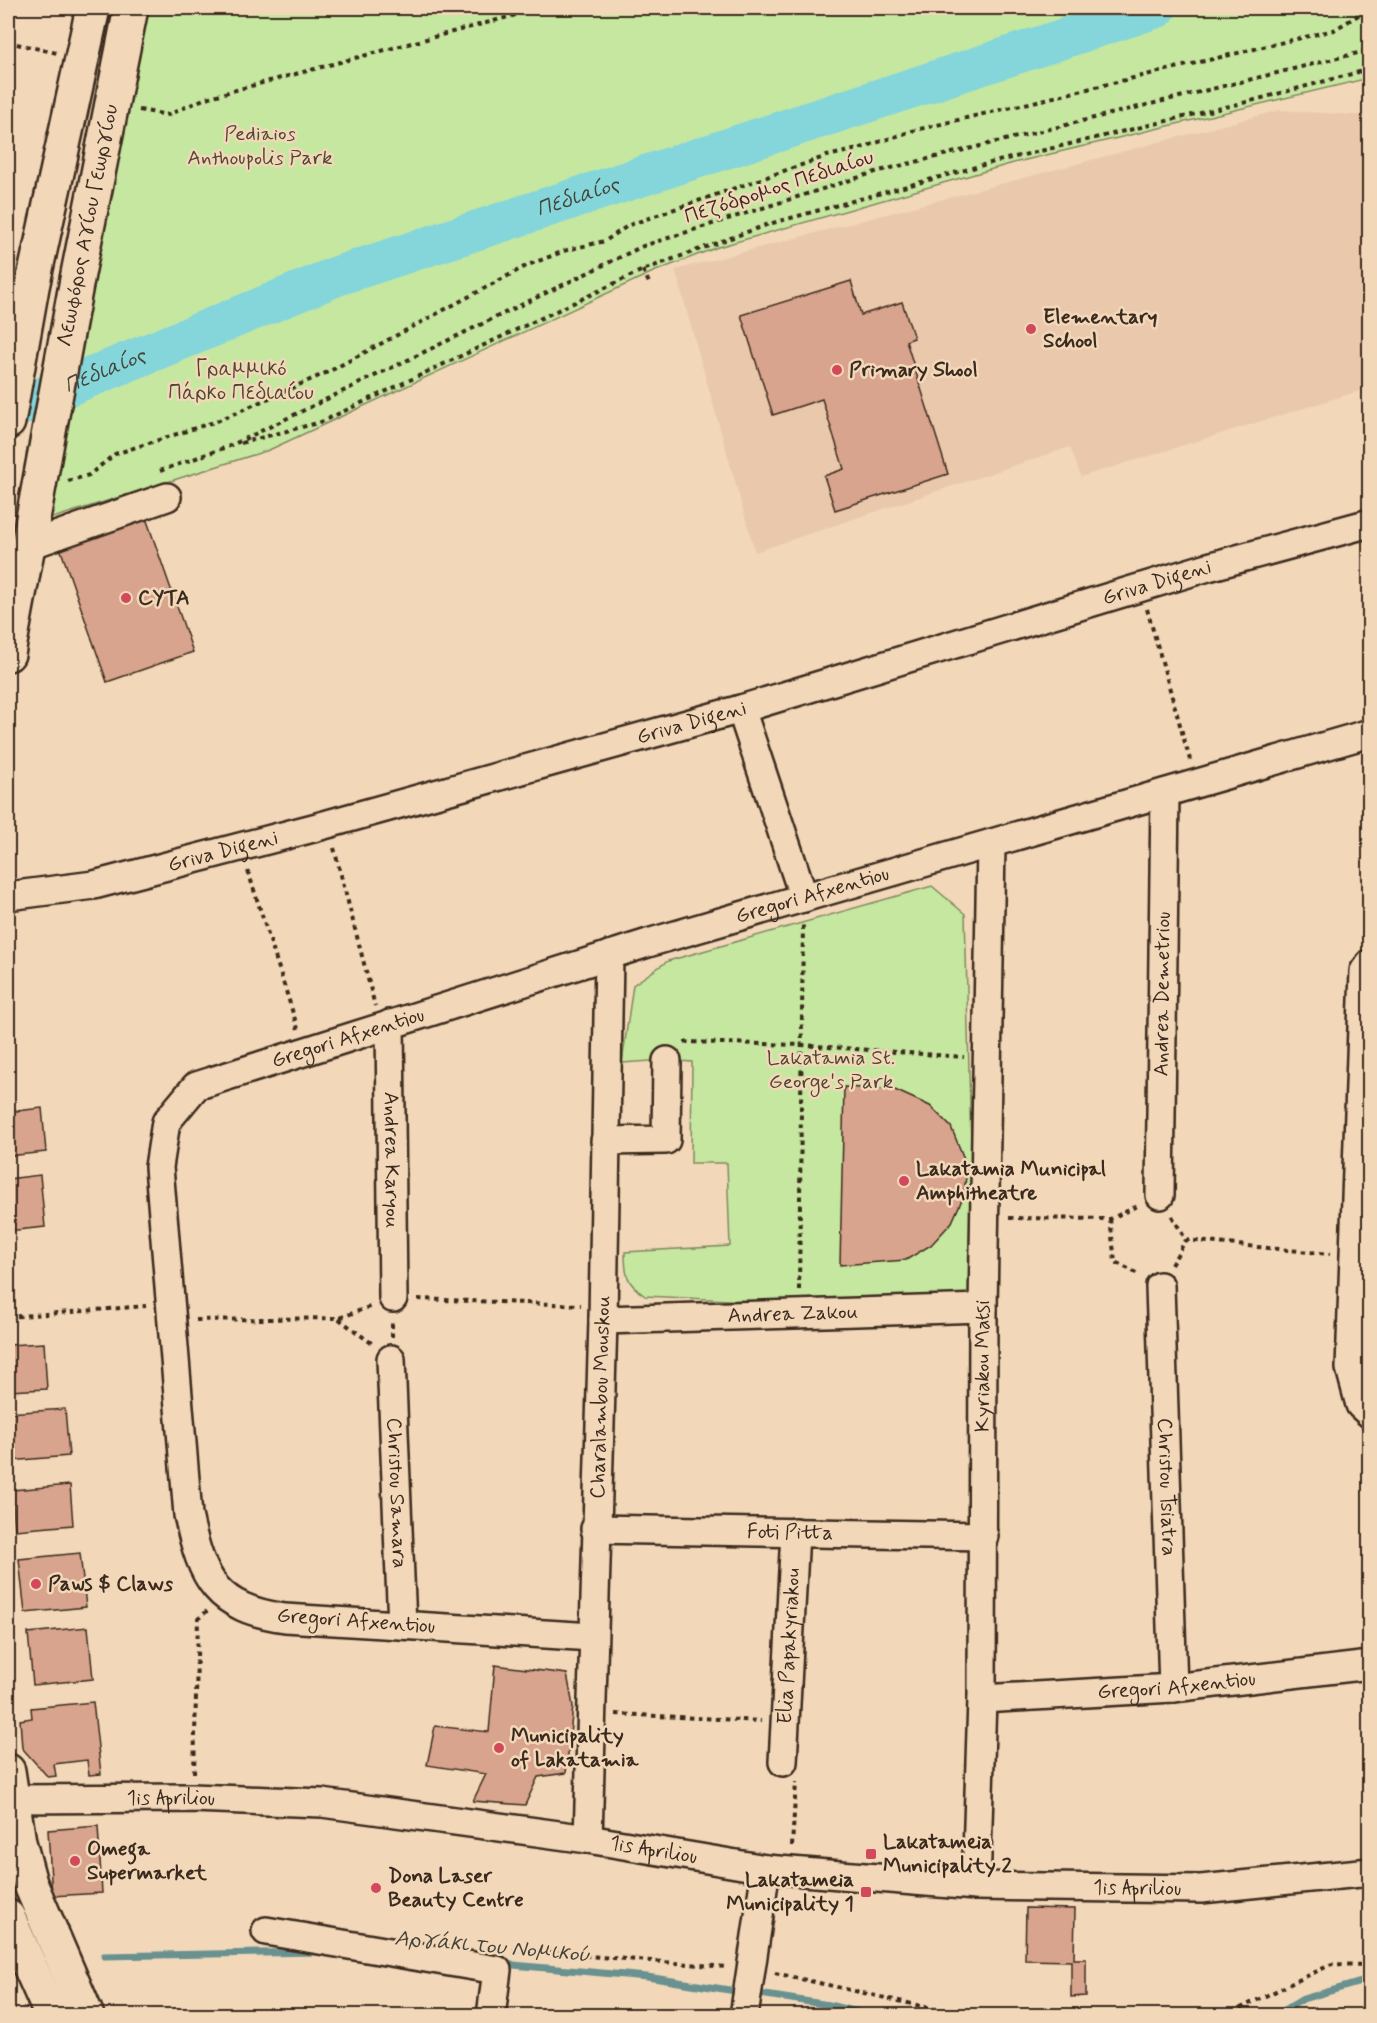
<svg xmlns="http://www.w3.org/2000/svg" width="1377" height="2023" viewBox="0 0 1377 2023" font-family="Mynerve,sans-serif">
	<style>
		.built { fill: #eac8ac }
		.green { fill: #c5e7a0; stroke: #80885f; stroke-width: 1.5 }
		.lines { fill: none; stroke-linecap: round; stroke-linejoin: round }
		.stream { stroke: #67918f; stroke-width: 7 }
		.river { stroke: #84d6db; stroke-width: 40 }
		.building { fill: #d8a48d; stroke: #3b2a1e; stroke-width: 1.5 }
		.minor-casing { stroke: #3b2a1e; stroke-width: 32 }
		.major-casing { stroke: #3b2a1e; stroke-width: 38 }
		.path { stroke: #3b2a1e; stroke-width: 4; stroke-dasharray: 4.5 4.5; stroke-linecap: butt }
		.minor { stroke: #f2d8b9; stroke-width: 27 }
		.major { stroke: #f2d8b9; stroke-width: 33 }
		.poi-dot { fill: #d1495b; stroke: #f2d8b9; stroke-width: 2 }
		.labels { text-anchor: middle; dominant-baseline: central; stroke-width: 5; stroke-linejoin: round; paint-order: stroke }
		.park-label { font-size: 21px; fill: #504632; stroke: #f2d8b9 }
		.street-label { font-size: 21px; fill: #3b2a1e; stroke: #f2d8b9 }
		.poi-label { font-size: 21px; font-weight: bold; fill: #3b2a1e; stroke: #f2d8b9; text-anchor: start }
		.water-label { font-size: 22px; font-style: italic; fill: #46443a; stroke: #f2d8b9 }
	</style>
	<rect width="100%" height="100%" fill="#f2d8b9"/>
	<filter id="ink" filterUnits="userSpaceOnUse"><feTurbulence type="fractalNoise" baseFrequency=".0167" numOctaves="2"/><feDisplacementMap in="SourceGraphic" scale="12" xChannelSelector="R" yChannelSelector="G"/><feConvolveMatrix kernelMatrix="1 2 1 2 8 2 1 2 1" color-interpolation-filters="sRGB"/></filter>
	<g filter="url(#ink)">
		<!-- built -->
		<path class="built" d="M1280,110L1369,116V388L1081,477L1070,447L755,552L675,270Z"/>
		<!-- green -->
		<g class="green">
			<path d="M149,8H1369V78L1017,162L718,247L653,272L269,450L40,522L76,372Z"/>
			<path d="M932,886L965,914L972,1185L970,1298L835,1305L645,1296C626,1283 625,1274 625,1252L730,1246L727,1163H691L692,1062L666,1060L622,1063L633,985L668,961Z"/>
		</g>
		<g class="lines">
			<!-- stream -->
			<g class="stream">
				<path d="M104,1956L321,1952"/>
				<path d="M502,1964L647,1977L742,1992"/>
				<path d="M753,1993L829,2005L873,2016"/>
				<path d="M1275,2016L1303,1999L1361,1982L1370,1984"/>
			</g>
			<!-- river -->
			<path class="river" id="s1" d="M8,411L337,276L1157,8"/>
		</g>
		<!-- building -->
		<g class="building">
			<path d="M851,281L861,315L902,302L914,338L906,341L948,474L835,510L824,476L844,469L822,399L773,415L741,315Z"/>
			<path d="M145,515L193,652L107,682L59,545Z"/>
			<path d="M844,1087L895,1090L930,1106L951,1127L967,1166L964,1195L952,1222L931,1245L906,1260L840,1265Z"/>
			<path d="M42,1108L46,1152L8,1156V1112Z"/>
			<path d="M40,1175L45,1227L8,1231V1179Z"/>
			<path d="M44,1343L47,1389L8,1391V1345Z"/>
			<path d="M65,1409L69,1456L9,1461L8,1413Z"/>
			<path d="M70,1485L73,1525L15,1530L12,1490Z"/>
			<path d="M80,1553L86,1607L25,1613L19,1559Z"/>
			<path d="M88,1627L93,1679L33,1685L28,1633Z"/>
			<path d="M495,1665L567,1674L573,1706L566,1773L538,1777L525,1805L473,1801L486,1774L427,1765L435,1726L489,1732Z"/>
			<path d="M93,1702L101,1774L89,1775L87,1760L54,1764L56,1776L48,1777L22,1748L20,1720L32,1718L31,1708Z"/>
			<path d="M98,1826L102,1893L52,1896L48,1830Z"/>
			<path d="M1026,1908L1075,1909L1074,1959H1086V1996L1071,1997V1961L1025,1960Z"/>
		</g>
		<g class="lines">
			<!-- minor casing -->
			<g class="minor-casing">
				<g id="minor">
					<path d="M27,543L41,541L167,497"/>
					<path d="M741,709L804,898"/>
					<path id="s2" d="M8,896L94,885L317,827L741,709L1208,567L1370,523"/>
					<path d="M1370,963L1364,971L1350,1368L1360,1405L1370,1414"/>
					<path id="s3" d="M390,1024L393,1298"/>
					<path d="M605,1141L666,1140L667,1061"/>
					<path id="s4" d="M1160,1195L1165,793"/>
					<path id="s5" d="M1160,1286L1173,1688"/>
					<path id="s6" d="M603,1320L983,1308"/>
					<path id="s7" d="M391,1359L402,1625"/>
					<path id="s8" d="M595,1529L984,1536"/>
					<path id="s9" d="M593,1637L285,1618C216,1608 202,1580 188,1515L159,1167L166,1122L196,1086L648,943L1370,733"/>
					<path id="s10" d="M982,1699L1173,1688L1370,1665"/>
					<path id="s11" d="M783,1762L795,1532"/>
					<path id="s12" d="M11,1799L192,1798L322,1803L588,1839L766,1869L976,1886L1201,1889L1370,1872"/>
					<path id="s13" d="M588,1839L603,1320L609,955"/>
					<path id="s14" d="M976,1886L982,1699L983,1308L991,845"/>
					<path d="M266,1931L497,1970L491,2016"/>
					<path d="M744,2016L766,1869"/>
				</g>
			</g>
			<!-- major casing -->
			<g class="major-casing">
				<g id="major">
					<path d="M8,422L32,287L93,8"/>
					<path id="s15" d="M8,654L78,274L131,8"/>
					<path d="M8,1771L19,1842L30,1883L87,2016"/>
					<path d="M8,1917L52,2016"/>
				</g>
			</g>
			<!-- path -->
			<g class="path">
				<path d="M8,42L57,53"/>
				<path d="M139,110L168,115L206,98L542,8"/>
				<path d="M643,270L649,283"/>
				<path d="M241,443L321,422L643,270L769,224L994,162L1251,101L1370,69"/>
				<path d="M160,471L232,445L643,246L879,171L1370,50"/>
				<path d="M68,481L89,475L115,454L217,421L328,372L528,265L567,250L605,241L629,225L827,156L858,149L912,131L1334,30L1370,8"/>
				<path d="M1147,609L1190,760"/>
				<path d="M334,848L375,1006"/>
				<path d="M248,871L298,1029"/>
				<path d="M684,1042L802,1045L964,1057"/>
				<path d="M1172,1216L1186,1240L1330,1254"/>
				<path d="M1009,1218L1110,1219L1140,1205"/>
				<path d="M1110,1219L1115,1262L1140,1275"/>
				<path d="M1171,1265L1186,1240"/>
				<path d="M799,1290L803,923"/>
				<path d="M418,1299L581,1305"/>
				<path d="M8,1317L146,1306"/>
				<path d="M339,1319L374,1345"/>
				<path d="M196,1320L339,1318L372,1306"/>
				<path d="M392,1337V1321"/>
				<path d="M616,1714L761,1721"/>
				<path d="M194,1773L198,1619L207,1611"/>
				<path d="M792,1846L796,1782"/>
				<path d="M513,1950L726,1967"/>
				<path d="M775,1973L965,2016"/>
				<path d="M1224,2016L1332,1964L1370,1965"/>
			</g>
			<!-- minor -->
			<use href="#minor" class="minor"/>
			<!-- major -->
			<use href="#major" class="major"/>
		</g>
	</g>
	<!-- markers -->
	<g class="poi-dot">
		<circle cx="1031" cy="329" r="6"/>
		<circle cx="837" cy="370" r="6"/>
		<circle cx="126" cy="598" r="6"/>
		<circle cx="904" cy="1181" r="6"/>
		<circle cx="36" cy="1584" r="6"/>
		<circle cx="499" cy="1748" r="6"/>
		<rect x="865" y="1848" width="12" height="12" rx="3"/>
		<circle cx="75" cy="1861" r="6"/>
		<circle cx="376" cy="1888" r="6"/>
		<rect x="860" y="1886" width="12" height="12" rx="3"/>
	</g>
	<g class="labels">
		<!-- park labels -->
		<g class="park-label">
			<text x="260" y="134">Pediaios<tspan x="260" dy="24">Anthoupolis Park</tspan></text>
			<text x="241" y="369">Γραμμικό<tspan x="241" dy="24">Πάρκο Πεδιαίου</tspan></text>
			<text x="831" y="1058">Lakatamia St.<tspan x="831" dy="24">George's Park</tspan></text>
		</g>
		<!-- street labels -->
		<g class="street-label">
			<text transform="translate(779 187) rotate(-18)">Πεζόδρομος Πεδιαίου</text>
			<text stroke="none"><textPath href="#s15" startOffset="436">Λεωφόρος Αγίου Γεωργίου</textPath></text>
			<text stroke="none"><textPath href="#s2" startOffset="1192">Griva Digeni</textPath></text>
			<text stroke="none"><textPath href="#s2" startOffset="706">Griva Digeni</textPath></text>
			<text stroke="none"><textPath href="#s2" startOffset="220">Griva Digeni</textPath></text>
			<text stroke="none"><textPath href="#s9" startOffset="1551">Gregori Afxentiou</textPath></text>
			<text stroke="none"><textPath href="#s4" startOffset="201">Andrea Demetriou</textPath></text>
			<text stroke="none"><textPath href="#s9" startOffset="1065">Gregori Afxentiou</textPath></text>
			<text stroke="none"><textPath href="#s3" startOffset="136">Andrea Karyou</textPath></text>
			<text stroke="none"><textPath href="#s6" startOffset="190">Andrea Zakou</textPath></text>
			<text stroke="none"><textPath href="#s14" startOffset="520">Kyriakou Matsi</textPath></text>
			<text stroke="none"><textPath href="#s13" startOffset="442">Charalambou Mouskou</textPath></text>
			<text stroke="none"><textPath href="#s5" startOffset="201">Christou Tsiatra</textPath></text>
			<text stroke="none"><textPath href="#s7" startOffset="134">Christou Samara</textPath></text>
			<text stroke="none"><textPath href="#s8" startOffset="195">Foti Pitta</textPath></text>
			<text transform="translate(356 1621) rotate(4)">Gregori Afxentiou</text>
			<text stroke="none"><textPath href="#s11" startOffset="116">Elia Papakyriakou</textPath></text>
			<text stroke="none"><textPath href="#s10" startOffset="195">Gregori Afxentiou</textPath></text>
			<text stroke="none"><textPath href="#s12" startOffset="160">1is Apriliou</textPath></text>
			<text stroke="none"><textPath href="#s12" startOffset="646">1is Apriliou</textPath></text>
			<text stroke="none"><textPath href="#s12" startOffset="1132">1is Apriliou</textPath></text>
		</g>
		<!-- poi labels -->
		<g class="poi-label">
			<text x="1043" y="317">Elementary<tspan x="1043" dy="24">School</tspan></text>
			<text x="849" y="370">Primary Shool</text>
			<text x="138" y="598">CYTA</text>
			<text x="916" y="1169">Lakatamia Municipal<tspan x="916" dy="24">Amphitheatre</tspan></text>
			<text x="48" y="1584">Paws $ Claws</text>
			<text x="511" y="1736">Municipality<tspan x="511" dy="24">of Lakatamia</tspan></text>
			<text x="883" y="1842">Lakatameia<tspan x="883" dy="24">Municipality 2</tspan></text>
			<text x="87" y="1849">Omega<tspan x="87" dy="24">Supermarket</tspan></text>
			<text x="388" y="1876">Dona Laser<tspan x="388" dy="24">Beauty Centre</tspan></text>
			<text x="854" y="1880" text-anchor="end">Lakatameia<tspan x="854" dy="24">Municipality 1</tspan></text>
		</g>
		<!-- water labels -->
		<g class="water-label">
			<text stroke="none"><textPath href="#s1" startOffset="609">Πεδιαίος</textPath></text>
			<text stroke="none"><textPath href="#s1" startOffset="105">Πεδιαίος</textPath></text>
			<text transform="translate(492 1947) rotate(5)">Αργάκι του Νομικού</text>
		</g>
	</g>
	<!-- margin -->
	<rect width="1377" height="2023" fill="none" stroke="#f2d8b9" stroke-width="30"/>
	<rect x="15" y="15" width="1347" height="1993" fill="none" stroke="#3b2a1e" stroke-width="2" filter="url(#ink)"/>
</svg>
